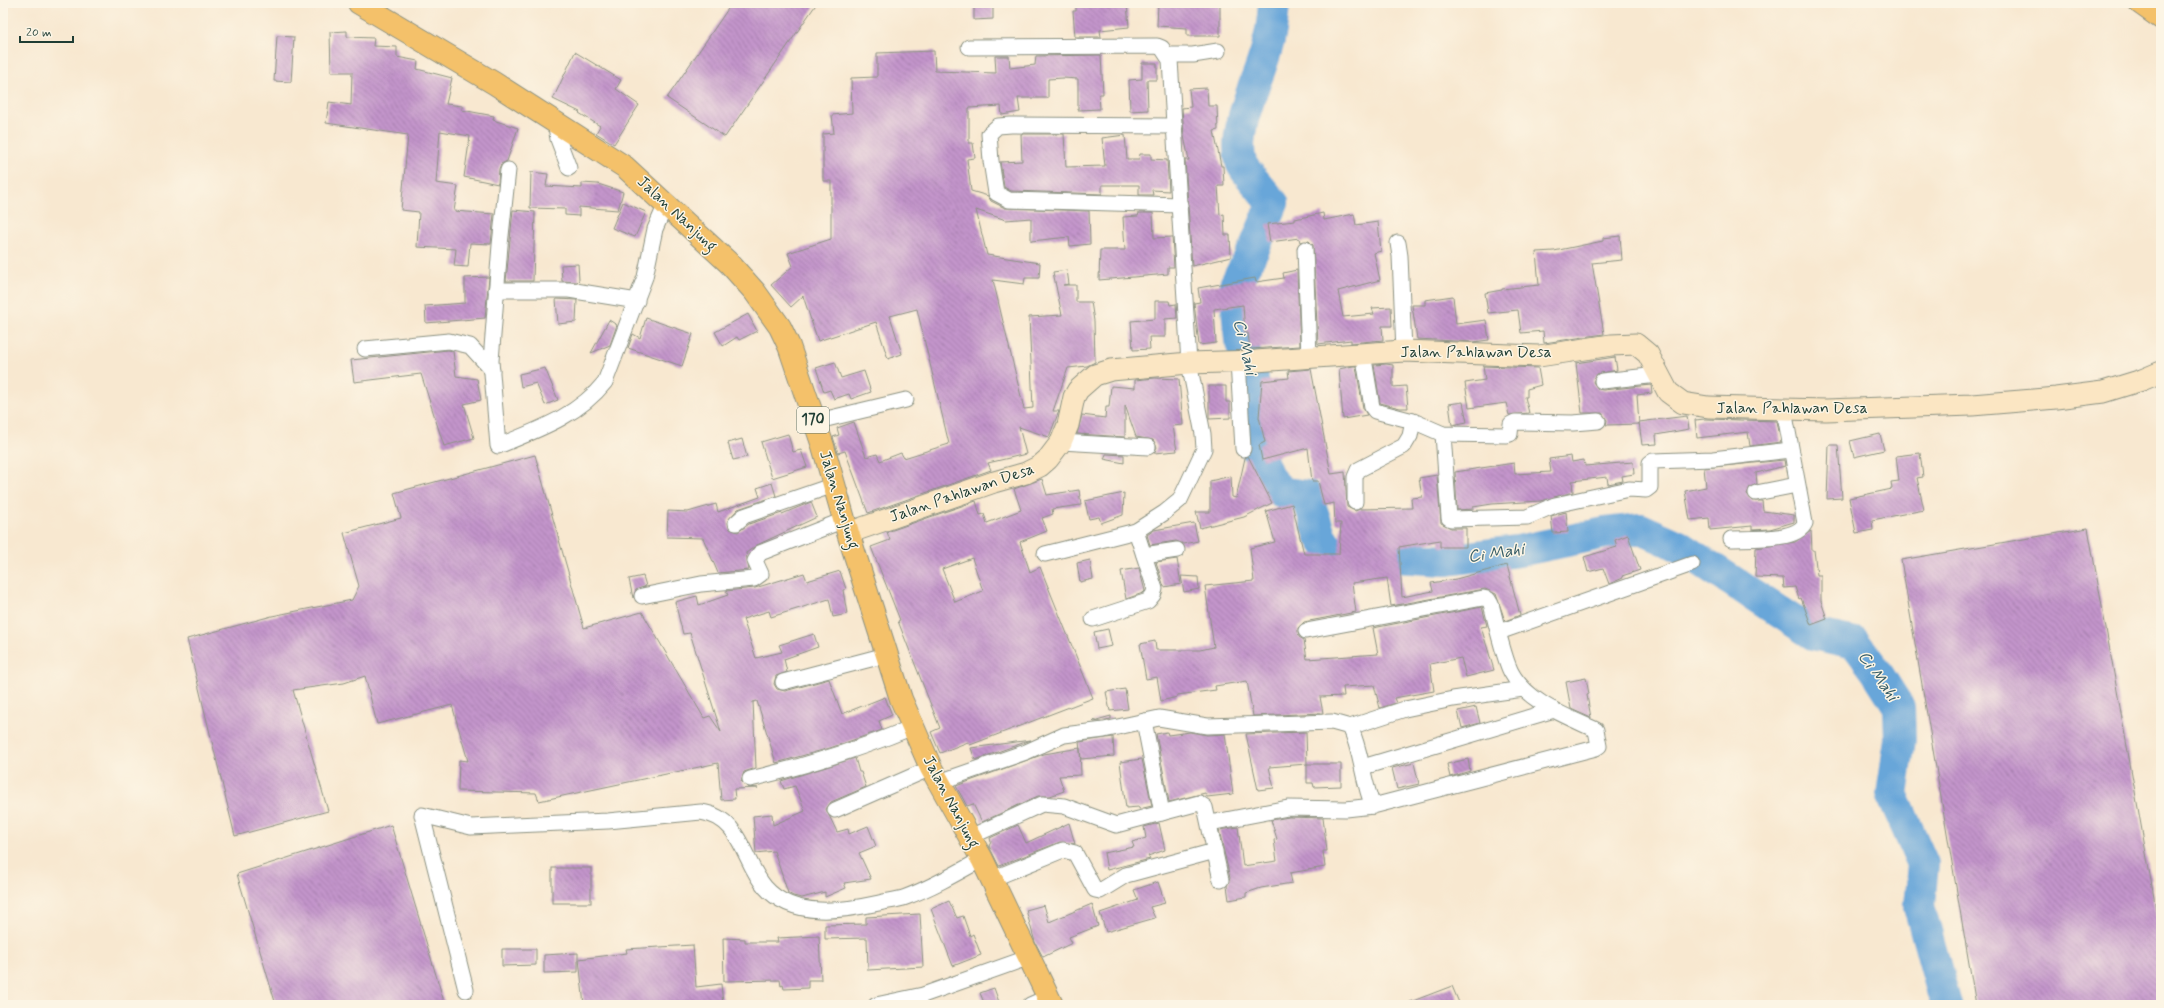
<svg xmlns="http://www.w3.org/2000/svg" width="2164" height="1008" viewBox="0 0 2164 1008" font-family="Mynerve,sans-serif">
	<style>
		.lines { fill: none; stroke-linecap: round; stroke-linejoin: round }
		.river { stroke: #67a6d9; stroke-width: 32 }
		.building { fill: url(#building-back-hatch); fill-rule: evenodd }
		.minor-casing { stroke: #8c9282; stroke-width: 17 }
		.secondary-casing { stroke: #8c9282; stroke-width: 23 }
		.primary-casing { stroke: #8c9282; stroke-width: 24 }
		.motorway-casing { stroke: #8c9282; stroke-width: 24 }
		.minor { stroke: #fff; stroke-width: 15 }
		.secondary { stroke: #fbe6c3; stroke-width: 21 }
		.primary { stroke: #f4c16a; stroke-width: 22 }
		.motorway { stroke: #f4c16a; stroke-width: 22 }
		.labels { text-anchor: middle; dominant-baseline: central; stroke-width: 3; stroke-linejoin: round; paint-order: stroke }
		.shield { fill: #fcf5e5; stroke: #617469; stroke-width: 1 }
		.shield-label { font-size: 15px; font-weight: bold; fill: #1f3d34 }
		.street-label { font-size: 16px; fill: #1f3d34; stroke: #fcf5e5 }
		.water-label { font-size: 17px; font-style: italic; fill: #355c66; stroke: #fcf5e5 }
	</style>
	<defs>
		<pattern id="building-back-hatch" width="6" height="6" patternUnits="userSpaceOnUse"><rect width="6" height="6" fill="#c394cb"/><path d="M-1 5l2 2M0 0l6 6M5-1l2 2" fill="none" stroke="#9e7aa6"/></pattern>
	</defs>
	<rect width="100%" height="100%" fill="#fcf5e5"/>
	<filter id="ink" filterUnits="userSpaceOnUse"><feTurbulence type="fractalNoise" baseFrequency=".025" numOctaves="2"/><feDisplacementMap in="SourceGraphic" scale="8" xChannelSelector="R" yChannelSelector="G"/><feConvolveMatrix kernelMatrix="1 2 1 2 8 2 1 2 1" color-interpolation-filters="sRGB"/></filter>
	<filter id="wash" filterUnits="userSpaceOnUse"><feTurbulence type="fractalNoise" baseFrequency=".012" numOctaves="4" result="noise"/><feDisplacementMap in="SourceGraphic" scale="16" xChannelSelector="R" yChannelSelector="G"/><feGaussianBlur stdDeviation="0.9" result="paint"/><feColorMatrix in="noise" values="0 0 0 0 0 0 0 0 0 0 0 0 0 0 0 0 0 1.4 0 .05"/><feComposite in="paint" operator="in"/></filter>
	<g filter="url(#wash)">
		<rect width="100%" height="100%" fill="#f8e8d0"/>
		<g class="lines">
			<!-- river -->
			<path class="river" d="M1274,3C1273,19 1271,35 1266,51C1257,83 1232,130 1241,162C1243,170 1266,194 1273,203L1254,249L1235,285L1240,340L1253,377L1254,442L1269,479L1283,493L1307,496L1321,537L1332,553L1349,559L1379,556L1445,560L1518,551L1605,533L1641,529L1677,545L1813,634L1855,643L1876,671L1899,707L1900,740L1892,794L1923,864L1919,906L1946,1005"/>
		</g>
		<g id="blocks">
			<!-- building -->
			<g class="building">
				<path d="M732,3H817L725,137L667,98Z"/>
				<path d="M1076,3H1127L1129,27L1100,30L1101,37H1075L1073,11H1076Z"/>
				<path d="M1158,3H1220V36H1187V28L1157,26Z"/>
				<path d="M993,5V19L974,20V6Z"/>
				<path d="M347,31V37L374,38L373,46L397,47V57L418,61L417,69L452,78L446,104L462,106V110L494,116L493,120L518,128L507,161L501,164L499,169L498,184L464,177L470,136L440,131L436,183L458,186L454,211L494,214L491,244L470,243L468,267L454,266L456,249L417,247L419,212L401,210L408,135L326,123L329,102L351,105L352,72H331L330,32Z"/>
				<path d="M277,36L294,37L291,82L274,81Z"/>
				<path d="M934,51L935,71L996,73L995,56H1009L1010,68L1035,65L1036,56L1101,55L1103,94H1099L1100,109L1078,110V79L1063,78L1048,79V98H1018L1020,112L1002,115L1001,106L969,108V143H973L975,158L967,159L971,191L988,196L991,201L1005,208L1089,211L1090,244L1070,246L1069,237L1031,241V218L1006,220L976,210L987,255L1040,263L1039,278H1025L1024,284L993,280L1024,409L1033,408L1029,317L1062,315L1053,272L1067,270L1069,284L1063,285H1076V302H1091L1094,321L1095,362L1087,366L1068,368L1053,411H1059L1049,437L1019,427L1026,454L988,463L991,470L868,513L845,451L838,453L833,437L839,435L837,428L854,422L866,457L877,454L880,461L901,453L904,458L949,444L917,309L890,316L902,354L888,359L876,322L818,341L803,296L791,307L771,285L793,266L788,253L831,239V181H823V134L834,133L832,115L852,113L851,78L877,77V53Z"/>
				<path d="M575,52L621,80L616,89L639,105L614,144L596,133L600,126L579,113L580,112L553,99Z"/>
				<path d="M1142,63H1157V80H1147L1148,110L1130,111L1129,80L1142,79Z"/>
				<path d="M1207,88L1208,106H1217L1218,130L1214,131L1221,166H1223L1224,186H1218L1220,215L1224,214L1225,235H1230L1231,257L1192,266L1185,160H1189L1184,136L1182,108L1191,107L1189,89Z"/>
				<path d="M1021,134H1064L1066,167L1105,166L1102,138L1125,135L1127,159H1139L1140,154H1151V159L1167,160L1169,191L1152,190L1153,195H1139V185H1102V194L1011,191L1004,187L1000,162L1022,161Z"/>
				<path d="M531,172L548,174L546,186L582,188V183L598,184L623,192L618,210L579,207V216L565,215V209L530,208Z"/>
				<path d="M623,202L646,212L635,237L612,228Z"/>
				<path d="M513,210L535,212L533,281H506Z"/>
				<path d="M1139,213H1153L1154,238L1172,237L1174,267H1168V274L1099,280L1100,250H1125L1123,217L1138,216Z"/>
				<path d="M1323,213L1324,220L1354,214L1356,225L1378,222L1381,251L1374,253L1380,280L1338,291L1343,317L1374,314L1372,308L1391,307L1392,326H1382L1383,340L1351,343V340L1318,344L1313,245L1309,241L1300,242L1299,238L1270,242L1267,224L1295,221V219Z"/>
				<path d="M1620,236L1622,260L1592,263L1604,334L1544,343L1543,331L1521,333L1518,310L1488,313L1485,293L1502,290V289L1539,285L1536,252L1554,251L1603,241V238Z"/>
				<path d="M578,264L579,280L577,282L562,281L561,265Z"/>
				<path d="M1297,270L1300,346L1250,349L1248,333H1245L1243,305L1214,309L1216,343L1199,345L1194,303L1200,302L1198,288L1255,278L1256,282L1284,278L1283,273Z"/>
				<path d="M489,277L485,318L426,323L425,306L465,303V278Z"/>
				<path d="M1453,296L1456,324L1486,320L1489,340L1473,342L1417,339L1412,305H1425V300Z"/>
				<path d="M556,299L577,300L576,322L558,324Z"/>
				<path d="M1155,301H1169L1170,305L1176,304L1177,318L1165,319V337H1149L1150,349L1133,350L1131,321L1155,319Z"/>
				<path d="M748,314L757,331L739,340L737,337L723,346L715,332Z"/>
				<path d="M646,318L693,334L682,366L628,348L633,334L640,338Z"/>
				<path d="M609,320L617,325L610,345L591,353Z"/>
				<path d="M448,350L453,351L456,376L477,379L481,400L464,404L474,438L444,446L421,374L354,382L351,360Z"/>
				<path d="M1615,357L1617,370L1597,374L1593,382L1598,389L1603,390L1651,385L1652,393L1637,395L1639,424L1606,425L1607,420L1602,413H1582L1576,363Z"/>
				<path d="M835,362L841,378L864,371L871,392L851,399L849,394L834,399L830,390L824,392L816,368Z"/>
				<path d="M1386,364L1393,365V387L1406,386L1408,408H1400L1380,403L1374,365Z"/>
				<path d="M1353,366H1356L1363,408L1367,415L1343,419L1339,369Z"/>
				<path d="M1483,366L1538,368L1541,385L1527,389V397H1525L1529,413L1509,415L1506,403L1469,408L1465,383L1485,380Z"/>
				<path d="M545,368L558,400L545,405L536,383L521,387L519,374Z"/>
				<path d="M1311,369L1331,474L1345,472L1347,507L1355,511L1360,509L1412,508L1411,498L1422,497L1419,478L1437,475L1441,523L1451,528H1466V547H1440V540L1399,547L1402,597L1433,591L1431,583L1456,579L1507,565L1520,615L1505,621L1496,594L1485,589L1391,606L1387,578L1352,583L1356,612L1304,622L1298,628L1299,637L1304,640L1307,659L1378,654L1373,628L1482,607L1487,626L1481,627L1494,670L1466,677L1461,658L1430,664L1434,691L1394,698L1396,703L1380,708L1374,685L1343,687L1344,696L1320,697L1323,713L1253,716L1247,681L1215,686L1216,690L1177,695V697L1161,701L1157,677L1146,679L1140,644L1155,641L1156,650H1200L1214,647L1205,586L1254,581L1250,548L1275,542L1266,511L1292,504L1304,554H1339L1341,523H1335L1334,503L1324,505L1318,481H1312L1308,448L1262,460L1259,445L1265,442L1259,417L1262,381L1289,378L1288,371Z"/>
				<path d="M1155,378L1179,379L1183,425L1173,426L1177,451L1154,453L1157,447L1153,440L1136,437L1125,405V437L1077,434L1082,415L1105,418L1106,407H1109L1111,386L1135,388V380Z"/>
				<path d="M1209,386H1226V402H1230V418L1209,419Z"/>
				<path d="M1463,402L1467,422L1452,425L1449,404Z"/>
				<path d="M1687,416L1689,429L1656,435L1657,444L1642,445L1639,422Z"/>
				<path d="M1705,419L1777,421L1781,442L1750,446L1748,432L1697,438L1695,420Z"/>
				<path d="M788,434L793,452L801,450L807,467L772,478L761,442Z"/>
				<path d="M1880,434L1884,450L1854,457L1850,441Z"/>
				<path d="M742,439L747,457L733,460L728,443Z"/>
				<path d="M1829,445H1838L1842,498L1827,499Z"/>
				<path d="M1920,453L1923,477L1917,478L1924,510L1872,520L1873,530L1856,533L1849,498L1892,489L1891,482L1899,481L1896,456Z"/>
				<path d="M1106,454L1124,455V463L1104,459Z"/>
				<path d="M535,455L584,628L642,612L704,718L710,716L721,732L690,633L683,634L675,602L697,596L699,605L728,595L726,591L755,588L804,573L807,581L840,571L846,589L843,590L847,614L833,617L829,599L771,617L769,611L743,619L756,658L782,652L779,645L814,634L818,647L784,659L787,672L776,676L774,684L777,689L785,691L829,679L842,714L885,697L892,715L879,721L882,730L830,748L776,763L757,701L753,702L756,768L744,772L741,781L747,787L758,788L734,789L735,799L721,800L718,763L539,801L536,793L458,791L459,760L468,761L452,705L377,724L365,676L344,683L293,690L328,811L235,836L187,639L272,616L352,600L359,586L344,533L401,518L394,493Z"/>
				<path d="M1248,456L1272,503L1244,517L1200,528L1196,512H1210V481L1231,476L1232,497L1236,498L1245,458Z"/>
				<path d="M1571,456L1572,462L1584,460L1585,466L1633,462L1634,474L1622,476L1623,481L1608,484L1607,477L1572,481L1573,492L1541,501L1492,504L1473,507V509L1457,510L1455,472L1514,463L1515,474L1551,472L1549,459Z"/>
				<path d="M1784,460L1785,466L1756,473L1757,484L1750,487L1747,494L1753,501H1762L1763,511L1794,515V522L1770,529L1752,530V526L1710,530L1709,518L1690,520L1685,491L1706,487L1704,468Z"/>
				<path d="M1042,479L1047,495L1079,490L1081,505L1052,509L1053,514L1042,518L1047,531L1020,542L1030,572L1040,567L1093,698L970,745L968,742L940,753L931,732L940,728L898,621L900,620L871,547L890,540L887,532L976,501L980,515L984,514L987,523L1021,510L1014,489ZM972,558L983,591L955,602L942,569Z"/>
				<path d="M772,483L776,496L738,509L728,520L730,529L738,532L749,524L782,513V514L811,502L817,517L757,545L746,553L749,570L718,573L703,538L667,537L668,511L688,512L716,504L718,512L760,497L757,488Z"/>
				<path d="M1124,493L1123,515L1101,523L1099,517L1089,519L1085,501Z"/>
				<path d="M1566,512L1568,532L1553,533L1551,516Z"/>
				<path d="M1194,523L1198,541L1184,544L1176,541L1150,545L1147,535L1154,530Z"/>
				<path d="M2088,528L2161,937V1005H1976L1901,560Z"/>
				<path d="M1811,531L1812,550H1814L1817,575H1821V601L1827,619L1811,625L1801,598L1799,599L1795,587L1784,588L1783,578L1755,577L1756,548L1795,542Z"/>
				<path d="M1628,535L1640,570L1622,576L1623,578L1609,584L1603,568L1588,572L1584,557L1617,547L1615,540Z"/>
				<path d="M1177,559L1181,584L1164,587L1156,562Z"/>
				<path d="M1090,560L1093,579L1080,582L1077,563Z"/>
				<path d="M1139,568L1145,591L1143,593L1126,599L1121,571Z"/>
				<path d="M643,576L646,586L636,590L633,598L629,579Z"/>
				<path d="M1181,576L1198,577L1199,589L1184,592Z"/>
				<path d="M1108,629L1112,646L1097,649L1094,632Z"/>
				<path d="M1586,678L1589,694L1587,695L1591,718L1571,709L1566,682Z"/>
				<path d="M1125,689L1128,709L1110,711L1106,692Z"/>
				<path d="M1476,707L1480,723L1462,728L1458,711Z"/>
				<path d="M1111,716V719L1094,722L1093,721Z"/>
				<path d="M1167,732L1168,735L1190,732L1207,735L1225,734L1233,794L1207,797L1205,793L1169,802L1156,734Z"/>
				<path d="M1306,732L1307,764L1269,767L1274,788L1258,790L1246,734Z"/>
				<path d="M1113,737L1114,756L1081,759L1079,742Z"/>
				<path d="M1031,740L975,760L971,748Z"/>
				<path d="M1080,748L1081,775L1059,776L1064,791L1050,796H1038L982,822L973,804L967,806L956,786L1044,754Z"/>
				<path d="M855,758L859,772H861L866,787L831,802L826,809L837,832L848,829L849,834L868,826L876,846L859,853L871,879L844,883L846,888L825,897V892L802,898L793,896L788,893L774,851L756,853L753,816L772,814L773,825L805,811L795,786L784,789L781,781Z"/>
				<path d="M1142,759L1152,806L1139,809V807L1126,808L1120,762Z"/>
				<path d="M1468,759L1470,771L1450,777L1447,764Z"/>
				<path d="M1414,763L1419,784L1397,789L1392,768Z"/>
				<path d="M1307,764H1341V786L1314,787L1313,783H1307Z"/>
				<path d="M1289,817L1323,818L1327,851H1323L1325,867L1290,873L1292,883L1261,888L1246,893V897L1229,900L1227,886L1230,878L1219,830L1238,827L1243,866L1277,861L1274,840L1277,839L1271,820Z"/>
				<path d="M1069,823L1075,844L1060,842L999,866L989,846L991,842L990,838L1018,825L1026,843Z"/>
				<path d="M1159,823L1165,850L1148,856L1150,859L1107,870L1104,853L1134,847L1132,842L1146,838L1144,827Z"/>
				<path d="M391,825L445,1005H276L237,874Z"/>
				<rect x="552" y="868" width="39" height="35"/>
				<path d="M1158,882L1165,903L1150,907L1155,918L1106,932L1100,913L1138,900L1134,890Z"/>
				<path d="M949,901L957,918L963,916L970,936L973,934L981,955L953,966L931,909Z"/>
				<path d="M1092,904L1098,926L1069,937L1072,943L1043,957L1035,942L1026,910L1044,905L1049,922Z"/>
				<path d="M920,914L923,967L868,970L867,938L825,939V925L866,924V917Z"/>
				<path d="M819,936L821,980H808V988L784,989L783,985L781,986L780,980L724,981L723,938L745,939V942H778L777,938Z"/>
				<path d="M693,945L696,987L721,984L723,1005H584L579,959L627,953L626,949Z"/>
				<path d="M502,949H536V965L502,966Z"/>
				<path d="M578,953V972L544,973V955Z"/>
				<path d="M1452,986L1460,1005H1405V1004Z"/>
				<path d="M994,988L1000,1005H985L980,993Z"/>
			</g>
		</g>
	</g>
	<g filter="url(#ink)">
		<use href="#blocks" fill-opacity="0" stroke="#8c9282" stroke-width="1"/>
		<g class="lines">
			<!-- minor casing -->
			<g class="minor-casing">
				<g id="minor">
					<path d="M969,47L1157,46L1162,48L1170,60L1189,363L1203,434L1204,449L1180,500L1164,513L1136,531L1045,554"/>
					<path d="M1167,55H1193L1218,51"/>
					<path d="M555,121L558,139L569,168"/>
					<path d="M1175,126L1011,125L998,126L989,134L991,161L996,193L1009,200L1180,205"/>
					<path d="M508,170L500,245L491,361L498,446C537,430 578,416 605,382L645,277L655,229L666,204"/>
					<path d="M1398,243L1400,256L1404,351"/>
					<path d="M1305,249L1309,357"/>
					<path d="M496,290H569L637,301"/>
					<path d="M365,349L449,341L470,346L492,370"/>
					<path d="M1363,353L1372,407L1375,411L1413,421L1443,434L1507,435L1510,434L1511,424L1515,422L1573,423L1598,421"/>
					<path d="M1238,361L1243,449"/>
					<path d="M1602,381L1658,375"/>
					<path d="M814,422L906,400"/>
					<path d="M1443,434L1449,518L1451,519L1527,517L1555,505L1629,489L1646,490L1650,487V463L1653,461L1713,459L1790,450"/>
					<path d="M1061,442L1148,447"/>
					<path d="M1756,493L1797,485"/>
					<path d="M1355,502V477L1358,470L1404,446L1410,436L1413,421"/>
					<path d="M736,523L744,516L834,485"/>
					<path d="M1731,539C1748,538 1797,542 1805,523L1784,410"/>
					<path d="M1144,555L1177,550"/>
					<path d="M642,596L701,584L754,579L761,574L755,561L760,553L844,520"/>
					<path d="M1093,619L1148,601L1153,595L1155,589L1136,531"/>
					<path d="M1499,632L1692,564"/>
					<path d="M783,682L886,655"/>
					<path d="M1144,721L1162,813"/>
					<path d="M1350,727L1405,709L1453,699L1523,689"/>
					<path d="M1363,767L1554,710"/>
					<path d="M750,779C806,766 860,749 913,727"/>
					<path d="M939,782L1026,752L1064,735L1104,730L1159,718L1207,726L1332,722L1350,727C1362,752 1362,780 1373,806"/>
					<path d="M835,810L931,768"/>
					<path d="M1210,823L1288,808L1346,809L1373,806L1596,748L1599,746L1596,730C1566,716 1527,702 1511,672C1503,656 1496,622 1491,604L1488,599L1483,598L1306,631"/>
					<path d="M970,837L1042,804L1064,806L1116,825L1199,803L1205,807L1221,880"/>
					<path d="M992,879L1063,850L1075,853L1095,890L1100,891L1126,875L1215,851"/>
					<path d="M466,990L422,815L471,827L608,821L701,812C742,818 742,860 765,887C793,919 843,911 879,903C888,901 898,900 906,897C933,887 957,873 982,859"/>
					<path d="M876,1005L923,995L1030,957"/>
					<path d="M1030,1005L1048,997"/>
				</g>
			</g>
			<!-- secondary casing -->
			<g class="secondary-casing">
				<path id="secondary" d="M848,533L994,482L1026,473L1040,466L1048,459L1061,442L1068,425L1074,397L1078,390L1095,375L1111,370L1189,363L1256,361L1404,351L1539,356L1611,345L1636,344L1648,354L1668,392L1683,403L1708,407L1826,410L1972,405L2056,398L2103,392L2142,380L2161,372"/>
			</g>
			<!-- primary casing -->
			<g class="primary-casing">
				<path id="primary" d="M359,3L494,83L625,167L730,264L755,292L780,327L789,346L823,446L848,533L901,699L931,768L982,859L1052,1005"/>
			</g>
			<!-- motorway casing -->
			<g class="motorway-casing">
				<path id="motorway" d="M2140,3L2161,18"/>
			</g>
			<!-- minor -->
			<use href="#minor" class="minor"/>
			<!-- secondary -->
			<use href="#secondary" class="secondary"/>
			<!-- primary -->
			<use href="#primary" class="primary"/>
			<!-- motorway -->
			<use href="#motorway" class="motorway"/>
		</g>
	</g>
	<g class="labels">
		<!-- shield labels -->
		<rect class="shield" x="797" y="407" width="32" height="26" rx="3"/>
		<g class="shield-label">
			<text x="813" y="420">170</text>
		</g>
		<!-- street labels -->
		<g class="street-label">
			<text transform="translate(677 214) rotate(43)">Jalan Nanjung</text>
			<text x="1476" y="352">Jalan Pahlawan Desa</text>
			<text x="1792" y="408">Jalan Pahlawan Desa</text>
			<text transform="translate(962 493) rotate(-19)">Jalan Pahlawan Desa</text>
			<text transform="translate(839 500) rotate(73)">Jalan Nanjung</text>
			<text transform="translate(951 802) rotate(62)">Jalan Nanjung</text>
		</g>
		<!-- water labels -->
		<g class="water-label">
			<text transform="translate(1245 347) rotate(77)">Ci Mahi</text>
			<text transform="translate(1496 553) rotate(-8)">Ci Mahi</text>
			<text transform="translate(1878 676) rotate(55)">Ci Mahi</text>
		</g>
	</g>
	<!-- margin -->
	<rect width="2164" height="1008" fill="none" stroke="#fcf5e5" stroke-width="16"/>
	<!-- scale -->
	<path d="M20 36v6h53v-6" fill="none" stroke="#1f3d34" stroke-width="2"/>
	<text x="26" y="36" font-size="12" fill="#1f3d34" stroke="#fcf5e5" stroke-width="3" paint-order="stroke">20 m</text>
</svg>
